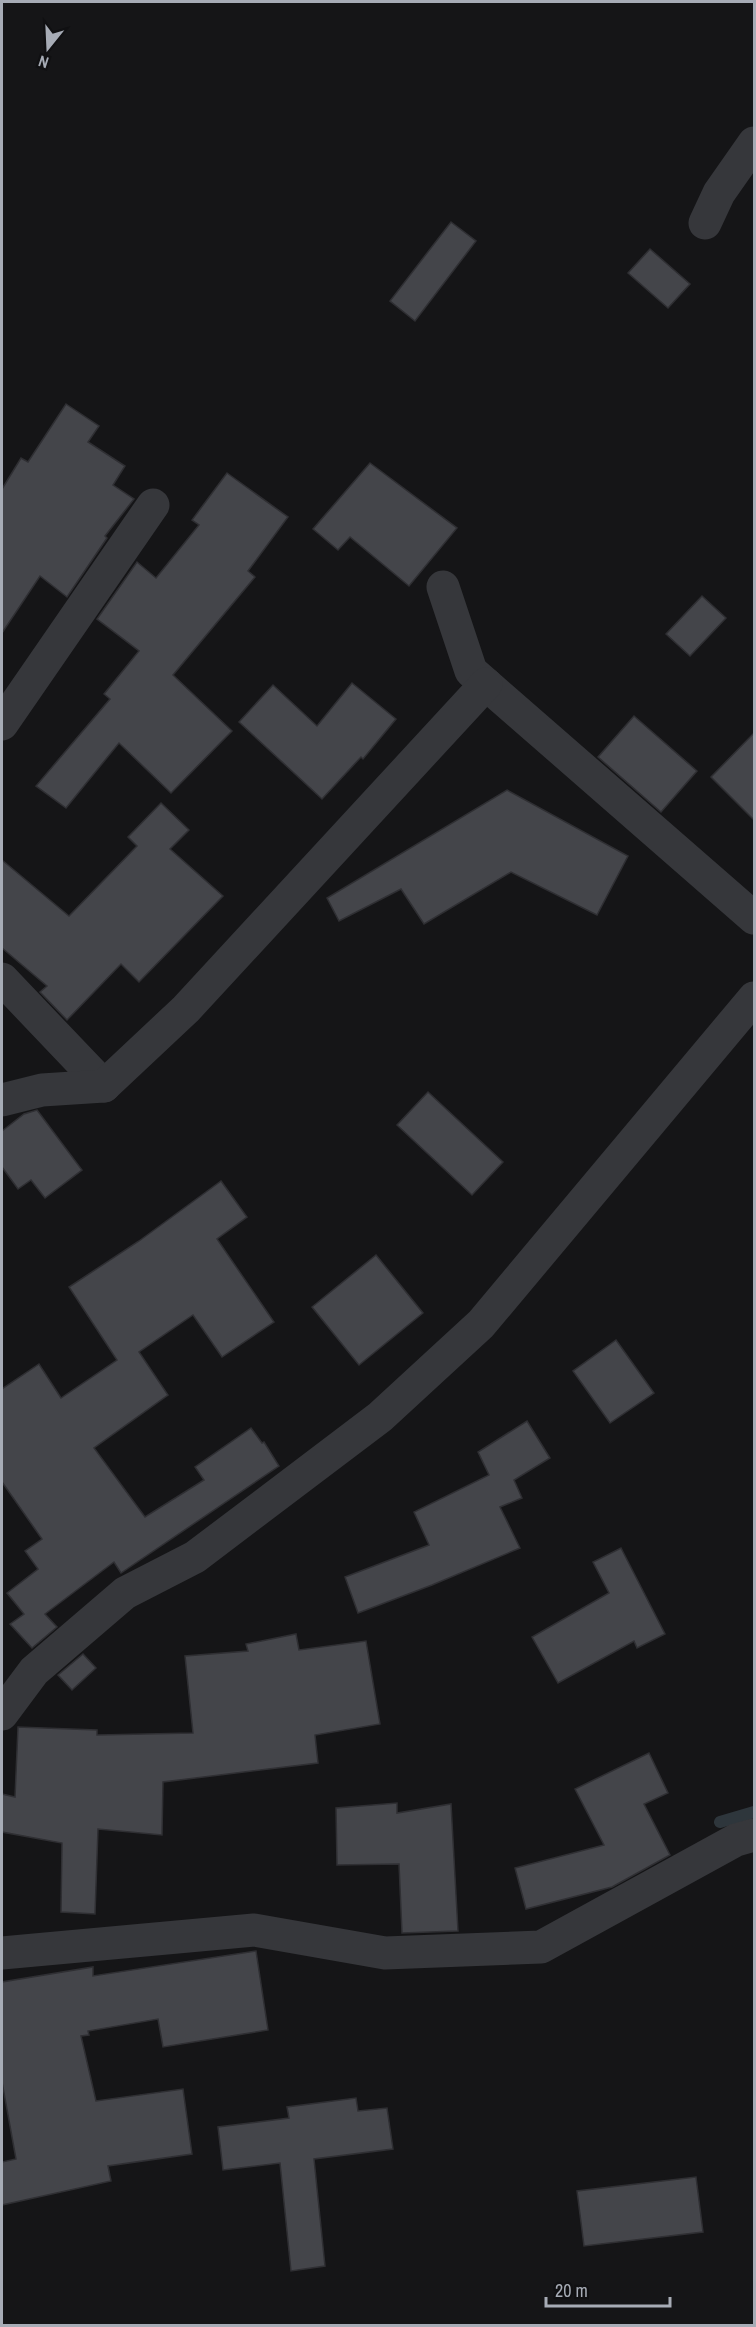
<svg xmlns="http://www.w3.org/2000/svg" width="756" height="2327" viewBox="0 0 756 2327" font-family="'Archivo Narrow',sans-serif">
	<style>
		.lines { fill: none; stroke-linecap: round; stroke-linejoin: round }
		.stream { stroke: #2e363c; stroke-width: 12 }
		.building { fill: #44454a; stroke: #2f2f33; stroke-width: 1.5 }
		.street { stroke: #36373b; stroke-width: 33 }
	</style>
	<rect width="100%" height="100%" fill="#151517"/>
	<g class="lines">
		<!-- stream -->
		<path class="stream" d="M720,1822L754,1812"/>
	</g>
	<!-- building -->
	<g class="building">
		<path d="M451,222L476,241L415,321L390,301Z"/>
		<path d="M650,249L690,284L668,308L628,273Z"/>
		<path d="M66,404L99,426L88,442L125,466L113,485L134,499L105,536L107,538L67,597L40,576L2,633V489L21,458L28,462Z"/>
		<path d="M370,463L457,528L409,586L350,537L338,550L313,529Z"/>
		<path d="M227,473L288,517L248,571L255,577L173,675L232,731L171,793L119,743L66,808L36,786L110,699L104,694L139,651L97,619L137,562L156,578L199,525L192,520Z"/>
		<path d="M702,596L726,618L690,656L666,634Z"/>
		<path d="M352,683L396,719L363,759L361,757L322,799L239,722L273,685L317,726Z"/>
		<path d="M634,716L697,771L661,812L598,757Z"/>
		<path d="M754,733V820L711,777Z"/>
		<path d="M507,790L628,856L597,915L511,872L424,924L401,889L339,921L327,898Z"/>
		<path d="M161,803L189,830L170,849L223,896L139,982L121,964L67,1020L40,992L47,986L2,948V860L69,916L137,846L128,837Z"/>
		<path d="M428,1092L503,1162L472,1195L397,1125Z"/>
		<path d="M37,1110L82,1170L45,1198L31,1180L18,1189L2,1167V1131L24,1114Z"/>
		<path d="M221,1181L247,1217L217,1239L274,1322L222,1357L193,1315L139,1352L168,1395L94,1448L145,1517L204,1480L195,1467L251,1428L262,1443L264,1442L279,1466L121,1573L114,1562L45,1614L57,1627L32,1648L10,1624L24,1614L7,1593L38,1569L25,1551L42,1539L2,1482V1389L39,1364L61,1398L117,1360L69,1287L139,1241Z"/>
		<path d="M376,1255L423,1313L359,1365L312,1307Z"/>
		<path d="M616,1340L654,1393L610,1423L573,1371Z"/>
		<path d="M527,1421L550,1458L514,1480L522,1498L500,1507L520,1548L432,1585L358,1613L345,1577L429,1545L414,1512L489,1475L478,1452Z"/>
		<path d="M621,1548L665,1634L637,1648L634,1641L558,1683L532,1637L609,1593L593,1562Z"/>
		<path d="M296,1634L299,1650L366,1641L380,1724L315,1735L318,1763L163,1782L162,1835L98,1829L95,1914L61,1912L62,1843L2,1832V1794L15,1797L18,1727L97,1730V1735L193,1733L185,1656L248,1651L246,1644Z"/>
		<path d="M83,1654L96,1668L72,1690L58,1675Z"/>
		<path d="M649,1753L668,1793L644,1804L670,1855L612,1887L526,1909L515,1868L604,1845L575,1789Z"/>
		<path d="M397,1803V1813L451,1804L458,1931L402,1933L399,1864L337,1865L336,1808Z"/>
		<path d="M256,1951L268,2030L163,2047L158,2019L88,2031L89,2035L81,2036L96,2101L183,2089L192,2154L108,2166L111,2181L2,2205V2162L16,2159L2,2082V1982L93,1967V1976Z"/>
		<path d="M356,2098L358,2111L387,2108L393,2149L314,2159L325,2266L291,2271L280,2163L223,2170L218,2127L289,2118L287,2107Z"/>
		<path d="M696,2177L703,2232L584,2246L577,2191Z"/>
	</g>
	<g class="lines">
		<!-- street -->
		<g class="street">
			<path d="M705,223L719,193L754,143"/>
			<path d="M443,587L471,671L754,918"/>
			<path d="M2,724L153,505"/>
			<path d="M2,979L104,1086"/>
			<path d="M2,1100L42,1090L104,1086L186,1009L486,684"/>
			<path d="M2,1714L34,1671L125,1593L195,1557L380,1417L481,1324L754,998"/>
			<path d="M2,1953L254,1930L385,1953L541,1947L736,1840L754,1835"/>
		</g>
	</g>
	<!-- border -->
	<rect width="756" height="2327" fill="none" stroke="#a7acb6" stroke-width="6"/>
	<!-- north arrow -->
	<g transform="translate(48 48) rotate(198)" stroke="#101012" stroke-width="4.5" paint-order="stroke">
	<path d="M0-4.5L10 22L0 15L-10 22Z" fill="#a7acb6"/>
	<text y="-9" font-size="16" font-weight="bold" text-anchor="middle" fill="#a7acb6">N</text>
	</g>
	<!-- scale -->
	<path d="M546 2297v9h124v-9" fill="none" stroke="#a7acb6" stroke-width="3"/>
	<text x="555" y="2297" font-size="18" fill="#a7acb6" stroke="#101012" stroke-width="4.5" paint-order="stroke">20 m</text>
</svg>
